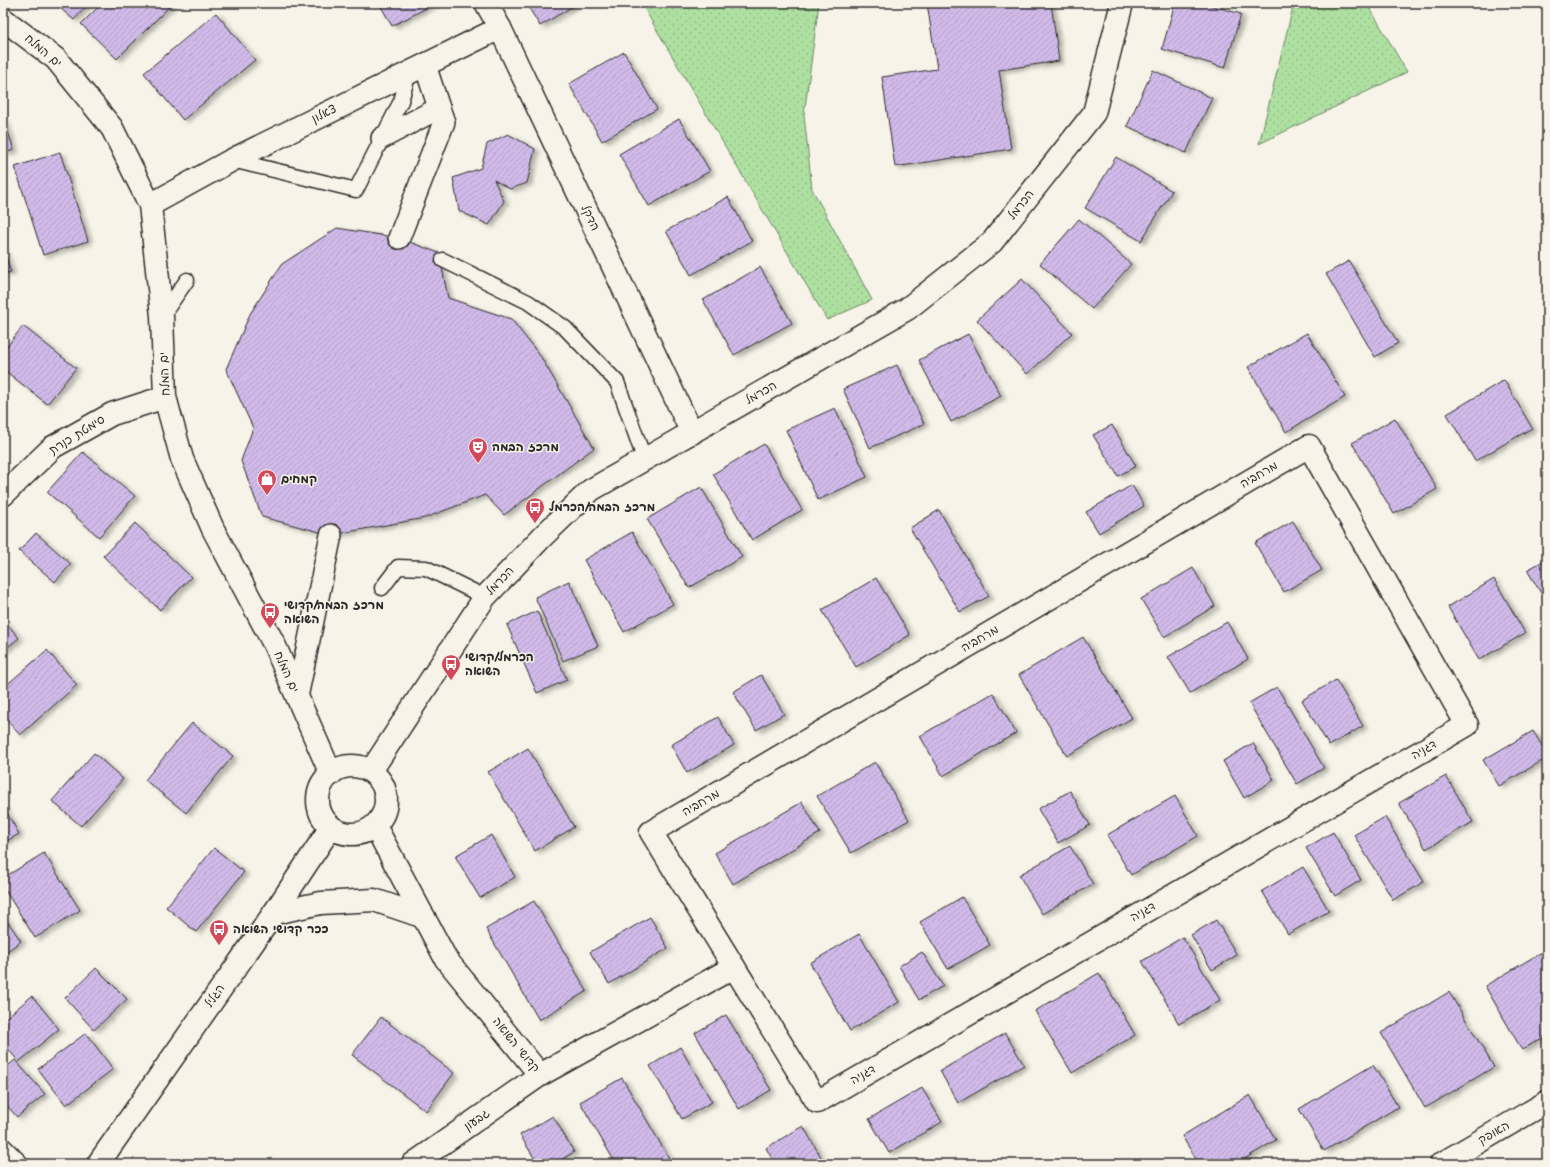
<svg xmlns="http://www.w3.org/2000/svg" width="1550" height="1167" viewBox="0 0 1550 1167" font-family="Kalam,'Playpen Sans Hebrew',sans-serif">
	<style>
		.grass { fill: url(#grass-dots); stroke: #6c8666 }
		.building { fill: url(#building-hatch); stroke: #2b2b2b; filter: url(#shadow) }
		.lines { fill: none; stroke-linecap: round; stroke-linejoin: round }
		.service-casing { stroke: #2b2b2b; stroke-width: 17 }
		.pedestrian-casing { stroke: #2b2b2b; stroke-width: 24 }
		.minor-casing { stroke: #2b2b2b; stroke-width: 25 }
		.tertiary-casing { stroke: #2b2b2b; stroke-width: 25 }
		.service { stroke: #f7f3e8; stroke-width: 14 }
		.pedestrian { stroke: #f7f3e8; stroke-width: 21 }
		.minor { stroke: #f7f3e8; stroke-width: 22 }
		.tertiary { stroke: #f7f3e8; stroke-width: 22 }
		.labels { text-anchor: middle; dominant-baseline: central; stroke-width: 3; stroke-linejoin: round; paint-order: stroke }
		.street-label { font-size: 12px; fill: #2b2b2b; stroke: #f7f3e8 }
		.poi-label { font-size: 12px; font-weight: bold; fill: #2b2b2b; stroke: #f7f3e8; text-anchor: start }
	</style>
	<defs>
		<pattern id="grass-dots" width="8" height="8" patternUnits="userSpaceOnUse"><rect width="8" height="8" fill="#aee0a1"/><path d="M2 2h.1M6 6h.1" fill="none" stroke="#96c08b" stroke-width="1.8" stroke-linecap="round"/></pattern>
		<pattern id="building-hatch" width="6" height="6" patternUnits="userSpaceOnUse"><rect width="6" height="6" fill="#d0bae9"/><path d="M-1 1l2-2M0 6l6-6M5 7l2-2" fill="none" stroke="#b3a0c8"/></pattern>
		<filter id="shadow"><feDropShadow dx="4.5" dy="2.5" stdDeviation="2" flood-color="#0004"/></filter>
	</defs>
	<rect width="100%" height="100%" fill="#f7f3e8"/>
	<filter id="ink" filterUnits="userSpaceOnUse"><feTurbulence type="fractalNoise" baseFrequency=".025" numOctaves="2"/><feDisplacementMap in="SourceGraphic" scale="8" xChannelSelector="R" yChannelSelector="G"/><feConvolveMatrix kernelMatrix="1 2 1 2 8 2 1 2 1" color-interpolation-filters="sRGB"/></filter>
	<g filter="url(#ink)">
		<!-- grass -->
		<g class="grass">
			<path d="M641,3H819L804,115L812,189L872,300L827,320Z"/>
			<path d="M1294,3H1367L1407,72L1259,144Z"/>
		</g>
		<!-- building -->
		<g class="building">
			<path d="M64,3H89L74,20L60,8Z"/>
			<path d="M102,3H173L117,59L81,24Z"/>
			<path d="M379,3H436L392,26Z"/>
			<path d="M526,3H578L540,26Z"/>
			<path d="M927,3H1051L1059,61L999,70L1011,149L895,167L882,77L937,69Z"/>
			<path d="M1175,3H1203L1241,14L1225,68L1162,49Z"/>
			<path d="M216,13L255,60L183,120L144,73Z"/>
			<path d="M624,52L657,109L602,141L569,84Z"/>
			<path d="M1153,70L1212,98L1186,153L1127,126Z"/>
			<path d="M3,117L14,150L3,153Z"/>
			<path d="M679,119L710,171L649,206L619,154Z"/>
			<path d="M508,134L535,149L527,183L510,189L494,180L504,201L489,225L459,211L453,178L481,168L487,144Z"/>
			<path d="M60,152L88,241L43,255L15,167Z"/>
			<path d="M1116,157L1172,191L1141,241L1085,208Z"/>
			<path d="M728,197L752,241L691,275L666,231Z"/>
			<path d="M1079,219L1131,264L1092,309L1040,264Z"/>
			<path d="M337,228L399,238L439,253L448,298L511,319L541,357L594,448L504,515L485,495L425,518L331,535L262,517L241,461L253,428L226,369L250,314L282,264Z"/>
			<path d="M3,248L11,272L3,274Z"/>
			<path d="M1349,261L1398,343L1375,357L1326,274Z"/>
			<path d="M760,267L792,323L734,355L703,300Z"/>
			<path d="M1022,279L1072,333L1027,374L977,320Z"/>
			<path d="M23,326L76,368L47,404L3,369V351Z"/>
			<path d="M1307,333L1345,397L1286,432L1248,367Z"/>
			<path d="M968,334L1001,396L951,422L919,360Z"/>
			<path d="M897,365L924,424L870,448L843,389Z"/>
			<path d="M1504,380L1532,428L1475,461L1447,414Z"/>
			<path d="M835,408L867,477L818,500L786,430Z"/>
			<path d="M1395,418L1437,489L1394,514L1352,443Z"/>
			<path d="M1112,425L1136,466L1118,476L1093,435Z"/>
			<path d="M764,444L802,510L752,540L713,474Z"/>
			<path d="M83,452L135,496L99,537L47,492Z"/>
			<path d="M1132,485L1144,506L1099,533L1086,512Z"/>
			<path d="M701,487L742,557L689,588L647,519Z"/>
			<path d="M939,510L989,596L960,612L910,528Z"/>
			<path d="M1293,521L1322,570L1284,592L1255,543Z"/>
			<path d="M135,523L191,577L160,610L103,556Z"/>
			<path d="M632,532L673,604L624,632L584,560Z"/>
			<path d="M36,533L71,564L55,582L19,551Z"/>
			<path d="M1547,559V603L1527,570Z"/>
			<path d="M1193,568L1215,606L1164,637L1141,599Z"/>
			<path d="M876,578L910,635L856,667L822,610Z"/>
			<path d="M1494,579L1525,633L1479,660L1448,607Z"/>
			<path d="M569,581L598,646L563,661L535,597Z"/>
			<path d="M537,611L567,680L537,693L507,625Z"/>
			<path d="M3,619L19,638L3,651Z"/>
			<path d="M1227,622L1248,659L1190,693L1168,657Z"/>
			<path d="M1083,637L1132,718L1067,756L1019,675Z"/>
			<path d="M47,650L77,685L20,735L3,716V688Z"/>
			<path d="M761,675L784,714L756,730L733,692Z"/>
			<path d="M1336,680L1363,726L1329,746L1302,700Z"/>
			<path d="M1277,687L1324,768L1297,784L1249,703Z"/>
			<path d="M993,693L1016,733L943,776L920,736Z"/>
			<path d="M718,717L734,745L687,773L671,745Z"/>
			<path d="M192,723L233,756L186,813L145,780Z"/>
			<path d="M1533,731L1547,754V758L1499,786L1483,760Z"/>
			<path d="M1253,743L1274,780L1244,798L1223,761Z"/>
			<path d="M528,748L574,827L535,851L488,772Z"/>
			<path d="M94,753L123,779L81,826L52,801Z"/>
			<path d="M875,762L909,820L851,853L817,796Z"/>
			<path d="M1446,776L1473,822L1426,849L1399,803Z"/>
			<path d="M1070,791L1090,825L1058,843L1038,809Z"/>
			<path d="M1175,796L1198,836L1131,875L1107,835Z"/>
			<path d="M802,802L820,833L733,884L715,853Z"/>
			<path d="M3,806L19,834L3,843Z"/>
			<path d="M1385,817L1424,882L1393,900L1354,835Z"/>
			<path d="M1333,832L1361,880L1335,896L1306,848Z"/>
			<path d="M491,835L515,877L480,898L455,856Z"/>
			<path d="M1070,846L1093,884L1042,914L1019,875Z"/>
			<path d="M214,848L244,872L196,932L166,907Z"/>
			<path d="M44,853L80,910L35,938L3,887V878Z"/>
			<path d="M1303,867L1329,911L1288,934L1262,891Z"/>
			<path d="M962,897L990,945L948,969L920,922Z"/>
			<path d="M534,901L587,991L539,1020L486,929Z"/>
			<path d="M3,915L21,941L3,954Z"/>
			<path d="M650,917L668,948L609,984L590,952Z"/>
			<path d="M1216,920L1237,955L1212,970L1191,935Z"/>
			<path d="M859,934L899,1002L850,1031L810,963Z"/>
			<path d="M1183,937L1220,1000L1179,1024L1142,961Z"/>
			<path d="M1547,949V1035L1522,1050L1485,986Z"/>
			<path d="M922,952L943,986L919,1000L899,966Z"/>
			<path d="M96,968L127,999L94,1030L65,998Z"/>
			<path d="M1099,973L1135,1035L1072,1073L1035,1011Z"/>
			<path d="M1449,992L1494,1067L1425,1108L1381,1033Z"/>
			<path d="M32,996L59,1029L19,1062L3,1043V1020Z"/>
			<path d="M726,1015L771,1090L739,1109L695,1033Z"/>
			<path d="M381,1017L454,1073L426,1111L352,1055Z"/>
			<path d="M86,1033L113,1069L66,1105L38,1069Z"/>
			<path d="M1005,1033L1024,1065L958,1103L940,1071Z"/>
			<path d="M680,1047L712,1102L682,1119L650,1066Z"/>
			<path d="M15,1060L45,1094L17,1117L3,1101V1070Z"/>
			<path d="M1373,1065L1398,1107L1324,1151L1299,1109Z"/>
			<path d="M622,1078L669,1158L659,1164H616L580,1102Z"/>
			<path d="M922,1088L942,1122L889,1153L869,1119Z"/>
			<path d="M1250,1095L1276,1140L1236,1164H1199L1182,1136Z"/>
			<path d="M553,1116L574,1152L554,1164H538L520,1135Z"/>
			<path d="M803,1126L825,1164H775L766,1148Z"/>
		</g>
		<g class="lines">
			<!-- service casing -->
			<g class="service-casing">
				<g id="service">
					<path d="M232,160L356,190L401,101L409,72"/>
					<path d="M443,260L528,302L565,328L617,382L645,461"/>
					<path d="M162,316L187,280"/>
					<path d="M382,588L398,567L426,568L485,597"/>
					<path d="M3,1145L22,1164"/>
				</g>
			</g>
			<!-- pedestrian casing -->
			<g class="pedestrian-casing">
				<g id="pedestrian">
					<path d="M425,65L439,108"/>
					<path d="M382,138L439,108L444,122L399,238"/>
					<path d="M297,697L331,535"/>
				</g>
			</g>
			<!-- minor casing -->
			<g class="minor-casing">
				<g id="minor">
					<path d="M486,3L500,28L692,433"/>
					<path d="M150,205L232,160L500,28"/>
					<path d="M1309,446L1467,725L817,1102L651,832Z"/>
					<path d="M3,495L53,447L112,414L165,397"/>
					<path d="M371,771L485,597L543,536L591,490L907,309L992,242L1094,113L1122,3"/>
					<path d="M375,826L446,959L540,1075L734,967"/>
					<path d="M413,1164L540,1075"/>
					<path d="M1441,1164L1547,1102"/>
				</g>
			</g>
			<!-- tertiary casing -->
			<g class="tertiary-casing">
				<g id="tertiary">
					<path d="M3,19L56,59L112,128L150,205L162,316L165,397L182,459L213,529L274,644L331,774"/>
					<circle cx="352" cy="800" r="34"/>
					<path d="M274,913L321,903L374,900L424,917"/>
					<path d="M98,1164L274,913L331,827"/>
				</g>
			</g>
			<!-- service -->
			<use href="#service" class="service"/>
			<!-- pedestrian -->
			<use href="#pedestrian" class="pedestrian"/>
			<!-- minor -->
			<use href="#minor" class="minor"/>
			<!-- tertiary -->
			<use href="#tertiary" class="tertiary"/>
		</g>
	</g>
	<!-- icons -->
	<defs>
		<g id="theatre-pin" transform="scale(1)"><path d="M0 17L-7.5 6A9.5 9.5 0 1 1 7.5 6Z" fill="#d1495b" stroke="#f7f3e8"/><path d="M-5-5.5Q0-4 5-5.5V0Q5 5 0 6Q-5 5-5 0ZM-3.3-2.5H-1v1.5H-3.3ZM1-2.5H3.3v1.5H1ZM-2.8 1Q0 5.5 2.8 1Z" fill="#fff"/></g>
		<g id="shop-pin" transform="scale(1)"><path d="M0 17L-7.5 6A9.5 9.5 0 1 1 7.5 6Z" fill="#d1495b" stroke="#f7f3e8"/><path d="M-5-2.5h2.3a2.7 3.5 0 0 1 5.4 0H5L5.5 6h-11ZM-1.5-2.5h3a1.5 2.3 0 0 0-3 0Z" fill="#fff"/></g>
		<g id="bus-pin" transform="scale(1)"><path d="M0 17L-7.5 6A9.5 9.5 0 1 1 7.5 6Z" fill="#d1495b" stroke="#f7f3e8"/><path d="M-5-6H5V4H4V6H2V4H-2V6H-4V4H-5ZM-3.5-4V0h7V-4ZM-3.5 1.2v1.5H-2V1.2ZM2 1.2v1.5H3.5V1.2Z" fill="#fff"/></g>
	</defs>
	<g fill-rule="evenodd">
		<use href="#theatre-pin" x="478" y="447"/>
		<use href="#shop-pin" x="267" y="479"/>
		<use href="#bus-pin" x="535" y="507"/>
		<use href="#bus-pin" x="270" y="612"/>
		<use href="#bus-pin" x="451" y="664"/>
		<use href="#bus-pin" x="219" y="929"/>
	</g>
	<g class="labels">
		<!-- street labels -->
		<g class="street-label">
			<text transform="translate(43 51) rotate(40)">ים המלח</text>
			<text transform="translate(324 114) rotate(-27)">צאלון</text>
			<text transform="translate(1021 205) rotate(-52)">הכרמל</text>
			<text transform="translate(590 218) rotate(65)">הדקל</text>
			<text transform="translate(165 374) rotate(-93)">ים המלח</text>
			<text transform="translate(761 393) rotate(-30)">הכרמל</text>
			<text transform="translate(77 435) rotate(-32)">סימטת כנרת</text>
			<text transform="translate(1259 475) rotate(-30)">מרחביה</text>
			<text transform="translate(500 581) rotate(-46)">הכרמל</text>
			<text transform="translate(980 639) rotate(-30)">מרחביה</text>
			<text transform="translate(286 672) rotate(66)">ים המלח</text>
			<text transform="translate(1424 750) rotate(-30)">דגניה</text>
			<text transform="translate(701 803) rotate(-30)">מרחביה</text>
			<text transform="translate(1143 912) rotate(-30)">דגניה</text>
			<text transform="translate(215 996) rotate(-55)">הגליל</text>
			<text transform="translate(516 1045) rotate(51)">קדושי השואה</text>
			<text transform="translate(863 1075) rotate(-30)">דגניה</text>
			<text transform="translate(477 1120) rotate(-35)">גבעון</text>
			<text transform="translate(1494 1133) rotate(-30)">האופק</text>
		</g>
		<!-- poi labels -->
		<g class="poi-label">
			<text x="492" y="447">מרכז הבמה</text>
			<text x="281" y="479">קמחים</text>
			<text x="549" y="507">מרכז הבמה/הכרמל</text>
			<text x="284" y="605">מרכז הבמה/קדושי<tspan x="284" dy="14">השואה</tspan></text>
			<text x="465" y="657">הכרמל/קדושי<tspan x="465" dy="14">השואה</tspan></text>
			<text x="233" y="929">ככר קדושי השואה</text>
		</g>
	</g>
	<!-- margin -->
	<rect width="1550" height="1167" fill="none" stroke="#f7f3e8" stroke-width="16"/>
	<rect x="8" y="8" width="1534" height="1151" fill="none" stroke="#2b2b2b" stroke-width="1.5" filter="url(#ink)"/>
</svg>
